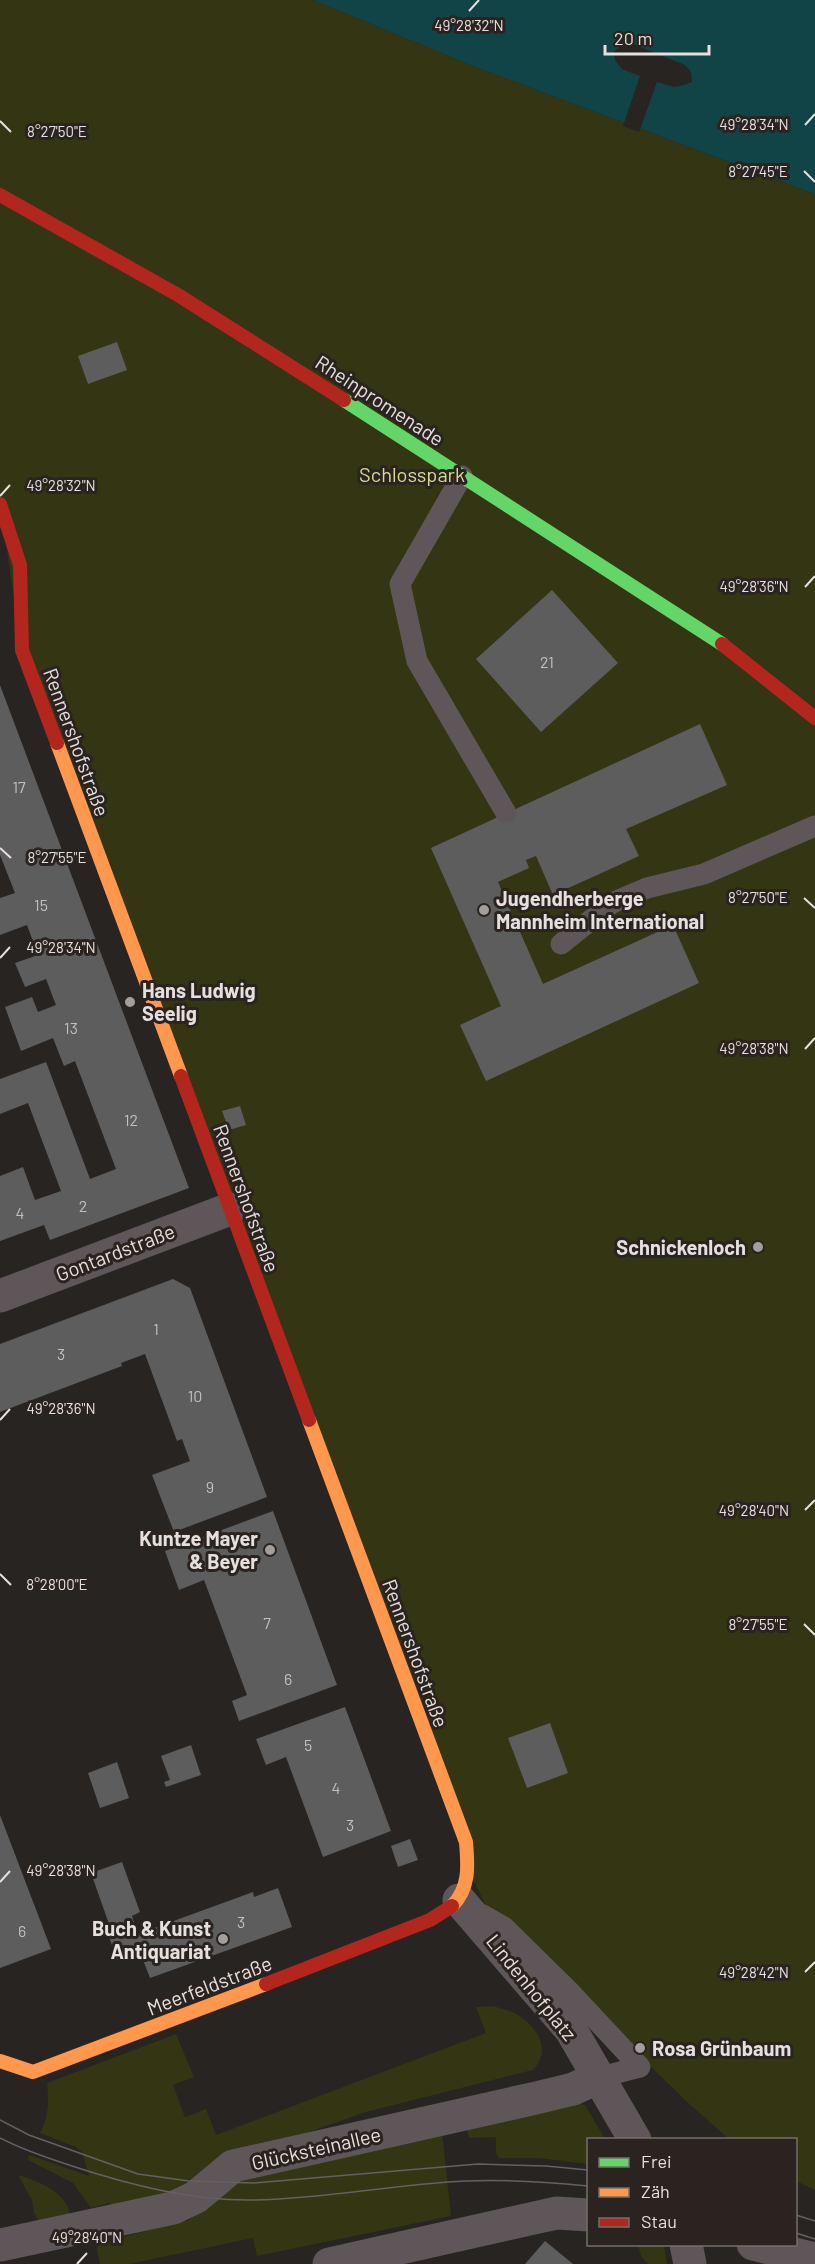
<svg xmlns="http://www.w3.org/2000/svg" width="815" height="2264" viewBox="0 0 815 2264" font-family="Barlow,sans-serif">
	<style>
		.green { fill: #343513 }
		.water { fill: #104447 }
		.pier { fill: #272422 }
		.building { fill: #5e5d5d }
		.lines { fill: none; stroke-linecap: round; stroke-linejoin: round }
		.lane { stroke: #5e5658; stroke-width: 21 }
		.street { stroke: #5e5658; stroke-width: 33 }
		.fast { stroke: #63d668; stroke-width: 14 }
		.slow { stroke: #ff974d; stroke-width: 14 }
		.jam { stroke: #b3261e; stroke-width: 14 }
		.tram { stroke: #666061; stroke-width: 1.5 }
		.ticks { fill: none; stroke: #e5e0de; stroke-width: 2 }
		.poi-dot { fill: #a29e9c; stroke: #2a231f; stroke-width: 2 }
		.labels { text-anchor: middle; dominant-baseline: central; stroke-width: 6; stroke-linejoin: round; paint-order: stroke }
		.number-label { font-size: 16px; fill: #c3bfbe }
		.street-label { font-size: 20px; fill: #e5e0de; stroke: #2a231f }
		.park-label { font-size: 20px; fill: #d7dc8e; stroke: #2a231f }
		.poi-label { font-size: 20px; font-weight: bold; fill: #e5e0de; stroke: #2a231f; text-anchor: start }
		.ticks-label { font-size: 15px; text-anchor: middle; fill: #e5e0de; stroke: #2a231f; stroke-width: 6; stroke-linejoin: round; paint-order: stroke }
	</style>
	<rect width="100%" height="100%" fill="#272422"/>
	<!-- green -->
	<g class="green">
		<path d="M0,0H313L478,68L815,194V2190L796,2181V2140L729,2139L686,2101L485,1904L469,1871L22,650L0,504Z"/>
		<path d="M493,2006C502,2009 513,2011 521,2017C539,2030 551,2051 533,2070L366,2112L306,2133L187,2188L112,2210L109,2203L91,2208L73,2183L28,2160L29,2155L89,2176L82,2152L76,2147L40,2133C49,2116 49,2101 47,2083L176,2034L194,2077L173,2085L185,2117L206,2109L216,2135L486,2033L476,2007Z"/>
		<path d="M575,2102L586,2106L605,2139L588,2140V2164L539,2158H499L496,2153V2137L469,2138L465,2121Z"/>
		<path d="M442,2132L451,2216L257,2256L253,2238L129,2264H100L96,2244L189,2220L248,2175Z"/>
		<path d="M18,2175C40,2182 68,2192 71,2218L40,2222L34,2213L32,2200Z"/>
		<path d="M638,2245H664L667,2264H648L641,2256Z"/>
	</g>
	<!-- water -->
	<path class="water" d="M313,0H815V194L478,68Z"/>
	<!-- pier -->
	<path class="pier" d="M635,45L685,65L691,72L692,82L684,85L674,87L657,82L639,132L623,126L640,76L622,69L615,60L614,52L619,47Z"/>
	<!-- building -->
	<g class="building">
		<path d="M117,342L127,370L88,384L78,356Z"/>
		<path d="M552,590L618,663L541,732L476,659Z"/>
		<path d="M0,685L189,1188L50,1240L44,1225L0,1241V1176L23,1167L35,1200L61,1191L28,1103L0,1114V1079L46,1062L90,1179L116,1169L75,1061L64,1066L53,1038L21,1051L5,1007L32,997L38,1012L56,1005L46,979L25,987L15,963L38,955L27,925L0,935V898L15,893L0,855Z"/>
		<path d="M700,724L727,785L626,829L639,856L553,895L536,856L526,860L529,868L498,882L543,984L673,925L699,983L486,1081L460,1025L501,1006L431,848Z"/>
		<path d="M240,1106L246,1125L229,1130L222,1111Z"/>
		<path d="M173,1279L190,1288L267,1497L174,1532L152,1475L190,1461L182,1439L177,1441L145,1354L121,1363L122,1366L0,1412V1344Z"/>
		<path d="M273,1511L337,1685L239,1721L232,1701L247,1695L204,1580L179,1590L165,1551Z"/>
		<path d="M345,1707L391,1831L323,1857L286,1757L266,1765L256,1739Z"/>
		<path d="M550,1723L568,1773L527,1788L508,1738Z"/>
		<path d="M191,1745L201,1775L166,1787L164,1782L170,1780L161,1756Z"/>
		<path d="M117,1762L129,1798L100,1808L88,1773Z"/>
		<path d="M0,1815L51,1949L0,1968Z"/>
		<path d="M410,1839L418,1860L398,1867L391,1846Z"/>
		<path d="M122,1862L140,1912L132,1916L138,1934L253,1892L254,1897L278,1888L292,1927L150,1978L140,1952L117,1960L105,1925L109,1924L91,1873Z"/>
		<path d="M545,2241L573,2264H525Z"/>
	</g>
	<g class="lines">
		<!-- lane -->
		<g class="lane">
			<path d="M462,476L400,584L417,661L506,813"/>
			<path d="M561,944L612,903L647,888L704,874L815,826"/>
			<path d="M483,1915L504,1927L569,1991L640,2067L597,2078"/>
		</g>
		<!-- street -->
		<g class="street">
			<path d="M0,1296L230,1209"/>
			<path d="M459,1900L571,2030L635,2140"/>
			<path d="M686,2244L690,2264"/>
			<path d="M753,2244L815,2259"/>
			<path d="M0,2245L173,2208L196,2197L233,2166L536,2098L573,2089L597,2078"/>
			<path d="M329,2264L543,2216L557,2213L588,2215"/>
		</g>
		<!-- fast -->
		<path class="fast" d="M344,400L722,644"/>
		<!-- slow -->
		<g class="slow">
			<path d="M57,743L181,1076"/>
			<path d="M309,1420L466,1842C468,1866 470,1888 452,1906"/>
			<path d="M0,2061L33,2072L266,1984"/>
		</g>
		<!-- jam -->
		<g class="jam">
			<path d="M0,195L178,295L344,400"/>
			<path d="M0,504L20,565L22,650L57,743"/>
			<path d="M722,644L815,718"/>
			<path d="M181,1076L309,1420"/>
			<path d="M266,1984L430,1920L452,1906"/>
		</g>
		<!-- tram -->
		<g class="tram">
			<path d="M0,2120L29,2135L138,2174L189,2181L253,2183L478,2164L546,2166L588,2170"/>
			<path d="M0,2138C23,2150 47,2158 72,2166C130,2185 192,2201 254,2200C325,2199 395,2184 466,2181C507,2179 548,2182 588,2186"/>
			<path d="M796,2215L815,2221"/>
			<path d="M796,2233L815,2239"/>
		</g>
	</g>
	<!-- ticks -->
	<path class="ticks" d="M469,11L479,0M0,121L11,132M805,125L815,114M804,171L815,182M0,496L10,485M805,587L815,576M0,848L11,858M804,898L815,908M0,958L10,947M805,1049L815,1038M0,1420L10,1409M805,1510L815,1500M0,1574L11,1585M804,1624L815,1635M0,1882L10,1871M805,1972L815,1962M77,2264L87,2253"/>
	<!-- markers -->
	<g class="poi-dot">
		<circle cx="484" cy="910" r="6"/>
		<circle cx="130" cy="1002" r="6"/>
		<circle cx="758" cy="1247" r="6"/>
		<circle cx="270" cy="1550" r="6"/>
		<circle cx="223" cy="1939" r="6"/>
		<circle cx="640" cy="2048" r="6"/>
	</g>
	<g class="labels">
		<!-- number labels -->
		<g class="number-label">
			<text x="547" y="661">21</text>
			<text x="19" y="786">17</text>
			<text x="41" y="904">15</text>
			<text x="71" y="1027">13</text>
			<text x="131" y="1119">12</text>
			<text x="83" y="1205">2</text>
			<text x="20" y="1212">4</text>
			<text x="156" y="1328">1</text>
			<text x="61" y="1353">3</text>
			<text x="195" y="1395">10</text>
			<text x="210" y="1486">9</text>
			<text x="267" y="1622">7</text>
			<text x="288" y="1678">6</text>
			<text x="308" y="1744">5</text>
			<text x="336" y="1787">4</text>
			<text x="350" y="1824">3</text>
			<text x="241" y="1921">3</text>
			<text x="22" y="1930">6</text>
		</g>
		<!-- street labels -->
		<g class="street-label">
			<text transform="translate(380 400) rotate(33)">Rheinpromenade</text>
			<text transform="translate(77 742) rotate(70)">Rennershofstraße</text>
			<text transform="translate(247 1198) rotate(70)">Rennershofstraße</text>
			<text transform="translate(115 1252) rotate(-21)">Gontardstraße</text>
			<text transform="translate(416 1653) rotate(70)">Rennershofstraße</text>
			<text transform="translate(209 1985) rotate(-21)">Meerfeldstraße</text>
			<text transform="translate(532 1987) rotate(51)">Lindenhofplatz</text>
			<text transform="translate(316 2148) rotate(-13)">Glücksteinallee</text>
		</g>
		<!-- park labels -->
		<g class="park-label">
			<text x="412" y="474">Schlosspark</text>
		</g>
		<!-- poi labels -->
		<g class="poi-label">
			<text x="496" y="898">Jugendherberge<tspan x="496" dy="23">Mannheim International</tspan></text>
			<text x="142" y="990">Hans Ludwig<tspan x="142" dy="23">Seelig</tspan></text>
			<text x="746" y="1247" text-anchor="end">Schnickenloch</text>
			<text x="258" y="1538" text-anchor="end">Kuntze Mayer<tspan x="258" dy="23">&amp; Beyer</tspan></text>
			<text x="211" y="1928" text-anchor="end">Buch &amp; Kunst<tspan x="211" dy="23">Antiquariat</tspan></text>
			<text x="652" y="2048">Rosa Grünbaum</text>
		</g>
	</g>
	<g class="ticks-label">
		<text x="469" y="31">49°28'32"N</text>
		<text x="754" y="130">49°28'34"N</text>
		<text x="57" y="137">8°27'50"E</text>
		<text x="758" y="177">8°27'45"E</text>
		<text x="61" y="491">49°28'32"N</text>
		<text x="754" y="592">49°28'36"N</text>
		<text x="57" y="863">8°27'55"E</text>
		<text x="758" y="903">8°27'50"E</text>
		<text x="61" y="953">49°28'34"N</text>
		<text x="754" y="1054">49°28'38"N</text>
		<text x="61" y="1414">49°28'36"N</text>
		<text x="754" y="1516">49°28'40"N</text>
		<text x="57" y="1590">8°28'00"E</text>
		<text x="758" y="1630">8°27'55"E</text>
		<text x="61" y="1876">49°28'38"N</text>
		<text x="754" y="1978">49°28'42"N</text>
		<text x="87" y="2243">49°28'40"N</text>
	</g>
	<!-- legend -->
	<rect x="587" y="2138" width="210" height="108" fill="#2a231f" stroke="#756f6b" stroke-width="1.5"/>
	<rect x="599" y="2158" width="30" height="9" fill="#63d668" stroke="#756f6b" stroke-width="1.5"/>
	<text x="641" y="2168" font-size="18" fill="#e5e0de">Frei</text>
	<rect x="599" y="2188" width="30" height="9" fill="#ff974d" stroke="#756f6b" stroke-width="1.5"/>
	<text x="641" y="2198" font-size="18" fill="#e5e0de">Zäh</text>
	<rect x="599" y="2218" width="30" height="9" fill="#b3261e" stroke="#756f6b" stroke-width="1.5"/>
	<text x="641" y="2228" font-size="18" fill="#e5e0de">Stau</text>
	<!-- scale -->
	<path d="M605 45v9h104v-9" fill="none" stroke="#e5e0de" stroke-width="3"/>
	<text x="614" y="45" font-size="18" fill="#e5e0de" stroke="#2a231f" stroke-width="4.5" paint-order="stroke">20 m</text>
</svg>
